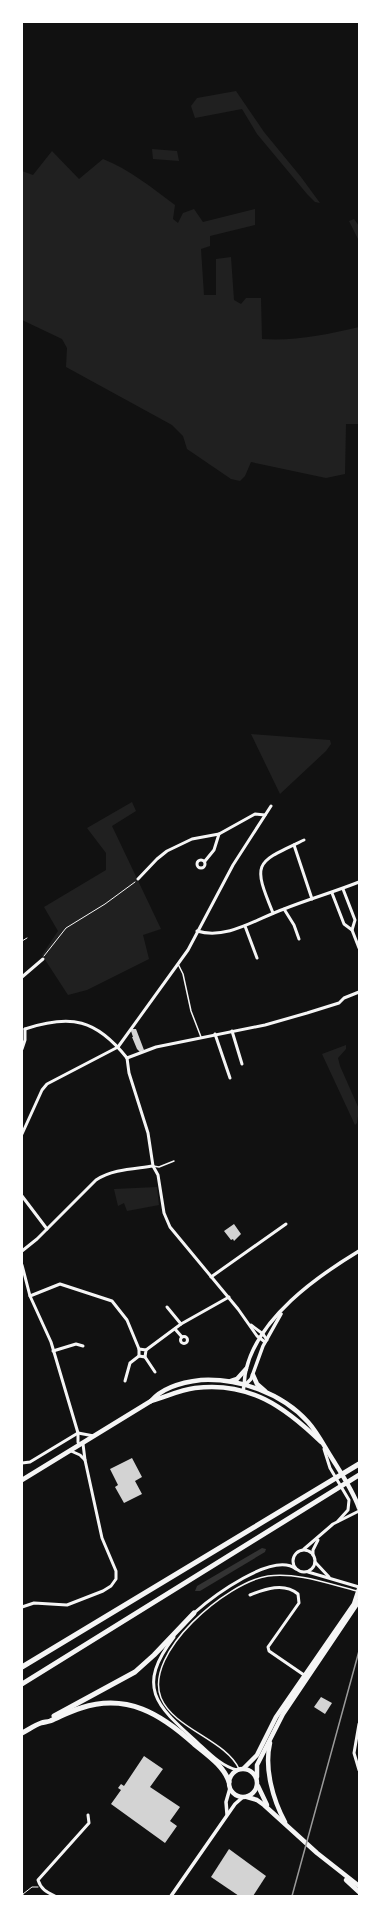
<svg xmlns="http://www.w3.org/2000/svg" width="381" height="1918" viewBox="0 0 381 1918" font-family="'Varela Round',sans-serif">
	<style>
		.green { fill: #202020 }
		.water { fill: #333 }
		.building { fill: #d3d3d3 }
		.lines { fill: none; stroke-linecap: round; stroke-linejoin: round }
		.path { stroke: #f5f5f5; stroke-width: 1 }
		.service { stroke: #f5f5f5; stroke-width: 1.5 }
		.minor { stroke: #f5f5f5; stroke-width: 3 }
		.tertiary { stroke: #f5f5f5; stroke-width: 3.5 }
		.primary { stroke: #f5f5f5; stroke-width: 4.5 }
		.motorway { stroke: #f5f5f5; stroke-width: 5 }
		.rail { stroke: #9a9a9a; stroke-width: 1.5 }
	</style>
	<rect width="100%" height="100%" fill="#111"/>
	<!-- green -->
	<g class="green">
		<path d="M236,91L264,132L301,177L320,203L315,202L307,194L257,134L242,109L195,118L191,106L197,98Z"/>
		<path d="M152,149L177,151L179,161L153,159Z"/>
		<path d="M52,151L79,179L103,159C129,169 152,188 175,205L173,219L178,223L183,213L194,209L203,222L255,209V225L210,236V246L201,249L204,295H216V259L231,257L234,300L241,304L246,298H261L262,339C295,341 326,335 359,327V424H346L345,474L326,478L251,462L245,476L240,481L231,479L187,449L183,436L172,425L66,367L67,348L62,339L22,320V171L33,175Z"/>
		<path d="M354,219L359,226V241L349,221Z"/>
		<path d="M251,734L330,740L331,744L326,751L280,794Z"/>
		<path d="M132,802L136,811L112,826L161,929L143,935L149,959L87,990L68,995L42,955L58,931L44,907L106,870V853L87,828Z"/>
		<path d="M346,1045V1049L338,1058L340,1066L359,1109L357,1123L355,1125L322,1054Z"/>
		<path d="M157,1187L159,1205L127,1211L124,1203L118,1206L114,1189Z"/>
	</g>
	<!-- water -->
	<path class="water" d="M262,1548L266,1549L265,1552L200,1591H195L197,1586Z"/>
	<!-- building -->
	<g class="building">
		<path d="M132,1029H136L144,1050L140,1052L137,1049L132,1037H133L131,1031Z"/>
		<path d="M234,1224L241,1234L234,1241L233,1239L231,1240L224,1231Z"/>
		<path d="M132,1458L142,1477L135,1481L142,1494L124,1503L115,1487L118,1485L110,1469Z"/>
		<path d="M321,1697L332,1703L325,1714L314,1707Z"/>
		<path d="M144,1756L163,1769L150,1787L180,1807L170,1821L177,1826L165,1843L111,1804L121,1790L118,1788L121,1784L124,1786Z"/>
		<path d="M229,1849L266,1876L253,1896H239L211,1877Z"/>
	</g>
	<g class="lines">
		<!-- path -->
		<g class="path">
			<path d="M22,941L27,938"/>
			<path d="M44,956L66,928L105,904L135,882"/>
			<path d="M23,1896V1894L32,1887H38"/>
		</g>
		<!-- service -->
		<g class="service">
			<path d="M178,964L183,974L191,1011L201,1037"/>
			<path d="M153,1166L159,1167L174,1161"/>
			<path d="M239,1769C226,1740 174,1729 161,1698C143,1653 227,1582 268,1576C297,1572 329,1584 357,1591"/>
		</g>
		<!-- minor -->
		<g class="minor">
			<path d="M294,845L312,899"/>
			<circle cx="201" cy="864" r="4"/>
			<path d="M205,861L214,850L219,834"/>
			<path d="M138,879L157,859L167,851L192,839L219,834L255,814L265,815"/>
			<path d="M332,893L344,924L352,930L355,920L343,889"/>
			<path d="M284,909L294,925L299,939"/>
			<path d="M273,913C252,862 255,863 304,840"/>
			<path d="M245,926L257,958"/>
			<path d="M352,930L359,948"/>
			<path d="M197,931C227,940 256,919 284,909C309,899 334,892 359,882"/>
			<path d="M22,977L43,959"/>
			<path d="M25,1029C71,1014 96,1019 127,1058"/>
			<path d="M232,1031L242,1064"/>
			<path d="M215,1034L230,1078"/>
			<path d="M22,1049L25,1040V1029"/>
			<path d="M127,1058L129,1073L148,1133L153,1166L158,1175L164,1213L170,1227L238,1309L257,1336L265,1342"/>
			<path d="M127,1058L156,1047L265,1025L307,1013L339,1003L344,998L359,992"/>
			<path d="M22,1134L42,1090L47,1084L118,1047L188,950L233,865L271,806"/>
			<path d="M22,1196L47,1229"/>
			<path d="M22,1251L37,1239L96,1180C113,1169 134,1169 153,1166"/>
			<path d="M22,1265L30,1296L51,1342L78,1433V1442L79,1445"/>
			<path d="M211,1277L286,1224"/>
			<path d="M30,1296L60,1284L112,1301L127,1320L139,1349"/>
			<path d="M167,1307L181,1324"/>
			<path d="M251,1325L263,1334L267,1340"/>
			<path d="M175,1329L182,1337"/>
			<circle cx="184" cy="1340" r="3.5"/>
			<path d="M139,1349L146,1350L145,1357L139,1356Z"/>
			<path d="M146,1350L181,1324L229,1297"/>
			<path d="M53,1351L76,1344L83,1346"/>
			<path d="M145,1357L155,1372"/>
			<path d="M125,1381L130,1363L139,1356"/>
			<path d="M78,1433L94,1436"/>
			<path d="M83,1444L85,1460"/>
			<path d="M324,1449L330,1468L349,1500L348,1510L338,1521"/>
			<path d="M22,1463L30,1462L78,1433"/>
			<path d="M304,1549L333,1524L359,1511"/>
			<circle cx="304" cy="1561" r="11"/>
			<path d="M313,1555V1550L318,1540"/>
			<path d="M315,1562L329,1577"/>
			<path d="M308,1572L359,1587"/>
			<path d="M250,1595C265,1589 284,1582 298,1594L299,1603L268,1647L269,1651L304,1675"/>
			<path d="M22,1607L34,1603L67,1605L103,1591L111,1586L116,1579V1571L102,1538L85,1460L80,1455L71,1451"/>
			<path d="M194,1613C212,1597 273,1551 296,1569"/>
			<path d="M174,1637C135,1688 157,1706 197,1742C209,1753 221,1766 237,1770"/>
			<path d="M359,1724L354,1753L359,1770"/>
			<path d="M55,1896C46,1892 41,1889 38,1880L89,1823L88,1815"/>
		</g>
		<!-- tertiary -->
		<g class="tertiary">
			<path d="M245,1385L251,1379L263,1346L281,1314"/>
			<path d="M243,1391C245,1384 244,1377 246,1370C258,1318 316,1277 359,1251"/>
			<path d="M227,1814L226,1802L230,1788"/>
			<path d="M171,1896L235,1804L243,1797"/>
		</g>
		<!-- primary -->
		<g class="primary">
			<path d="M253,1375L257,1384L265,1391"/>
			<path d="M231,1381L237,1379L246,1369"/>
			<path d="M151,1401C163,1387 183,1382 201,1380C239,1378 282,1393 308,1422C318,1433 325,1448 333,1460C343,1476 353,1491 359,1508"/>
			<path d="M22,1480L151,1401C166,1397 179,1390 195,1388C249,1381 285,1407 321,1442"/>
			<path d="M270,1743C264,1768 273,1800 285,1822"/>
			<path d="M244,1768L257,1755L276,1717L354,1604L359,1589"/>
			<circle cx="243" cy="1783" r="14"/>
			<path d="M257,1777V1765L283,1714L359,1601"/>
			<path d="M258,1786L267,1805"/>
			<path d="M247,1797L257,1800L264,1805L317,1853L359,1886"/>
			<path d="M346,1880L359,1892"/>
		</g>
		<!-- motorway -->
		<g class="motorway">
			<path d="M22,1667L359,1464"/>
			<path d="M22,1684L359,1475"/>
			<path d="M54,1716L135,1672L154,1655L194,1613"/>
			<path d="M22,1733C28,1730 35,1725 41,1723C44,1722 47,1722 50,1721C60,1717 70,1711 81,1708C127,1693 161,1714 194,1744C206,1754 224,1766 229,1782"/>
		</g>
		<!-- rail -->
		<path class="rail" d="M292,1896L359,1651"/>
	</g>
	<!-- border -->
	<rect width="381" height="1918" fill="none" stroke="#ffffff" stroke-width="46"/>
</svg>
